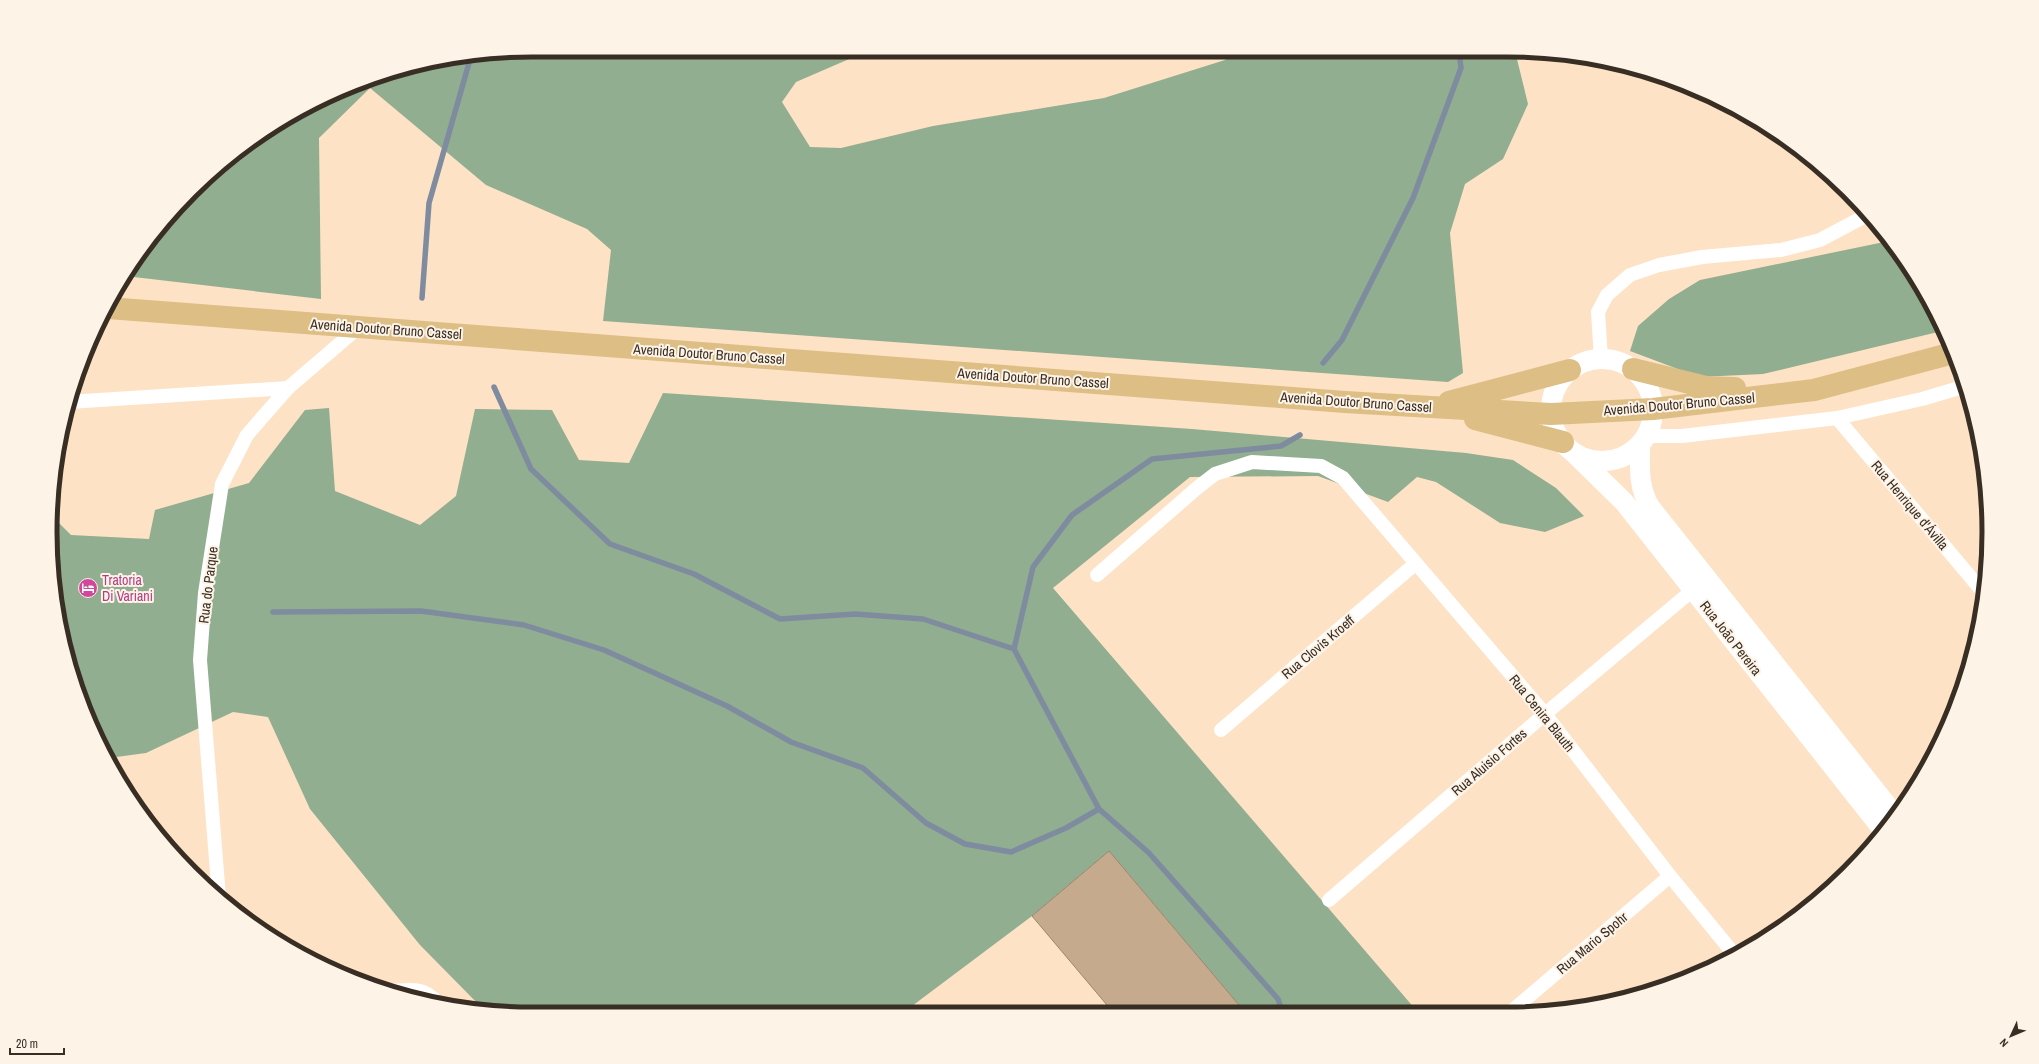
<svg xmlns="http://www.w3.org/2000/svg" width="2039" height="1064" viewBox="0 0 2039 1064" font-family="'Archivo Narrow',sans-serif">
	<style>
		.forest { fill: #91ae91 }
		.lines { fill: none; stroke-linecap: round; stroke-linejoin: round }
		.stream { stroke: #7f8c9f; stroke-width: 5.5 }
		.building { fill: #c6aa8d; stroke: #9e856a }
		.street { stroke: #fff; stroke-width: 14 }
		.secondary { stroke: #fff; stroke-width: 20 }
		.primary { stroke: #ddbe85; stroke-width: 22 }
		.labels { text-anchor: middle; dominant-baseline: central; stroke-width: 4; stroke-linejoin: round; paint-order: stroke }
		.street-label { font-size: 14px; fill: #392e23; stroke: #fef3e7 }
		.hotel-label { font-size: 14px; fill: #b23c85; stroke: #fef3e7; text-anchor: start }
		.rim { fill: none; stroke: #392e23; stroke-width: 5 }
	</style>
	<rect width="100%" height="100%" fill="#fee2c5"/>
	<!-- forest -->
	<g class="forest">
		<path d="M532,50H870L796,82L782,102L810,147L841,148L933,126L1104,98L1225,60L1236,51H1515L1528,104L1503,159L1465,184L1450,233L1463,373L1448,382L603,321L611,250L587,229L486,185L370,88L319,138L321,299L125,276L131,264L170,214L238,150L291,114L377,76L438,59Z"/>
		<path d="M1889,241L1925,291L1942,331L1763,374L1699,377L1630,351L1638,326L1669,299L1700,280Z"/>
		<path d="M663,393L1192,429L1466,453L1513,460L1556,488L1584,516L1545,532L1500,523L1436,482L1417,477L1388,502L1318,476L1190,477L1053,588L1416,1010L1244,1011L1109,851L1032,916L904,1012L501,1013L484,1010L420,945L310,809L268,717L233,712L146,753L109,758L87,717L66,657L51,564V515L71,535L149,539L155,510L249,483L305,410L329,408L335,491L420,525L456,496L475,409L552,410L579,460L629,463Z"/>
	</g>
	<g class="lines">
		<!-- stream -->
		<g class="stream">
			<path d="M422,298L429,203L471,56"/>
			<path d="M1323,363L1342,340L1413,198L1461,68L1459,51"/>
			<path d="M494,387L531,469L610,544L694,574L780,619L855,614L923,619L1014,649"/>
			<path d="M273,612L421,611L524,625L604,650L727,706L791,742L863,768L926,823L965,844L1011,852L1066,828L1099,809"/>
			<path d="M1282,1011L1278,999L1149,853L1099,809L1014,649L1033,567L1072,515L1152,459L1281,446L1300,435"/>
		</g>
	</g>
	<!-- building -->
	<path class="building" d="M1109,851L1244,1011H1112L1032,916Z"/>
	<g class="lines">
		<!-- street -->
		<g class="street">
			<path d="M1641,72L1645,71"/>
			<path d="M1601,359L1598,312L1607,295L1630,275L1659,265L1702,257L1781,250L1820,240L1869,214"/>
			<path d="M68,402L288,388"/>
			<path d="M1837,418L1983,592"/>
			<path d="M1647,436H1682L1837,418L1922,399L1966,386"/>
			<path d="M1097,575L1197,488L1215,474L1252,462L1321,466L1343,478L1545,714L1670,876L1734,954"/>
			<path d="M1221,730L1415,564"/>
			<path d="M219,897L200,660L205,593L222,484L247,435L288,388L359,327"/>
			<path d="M1329,900L1545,714L1700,584"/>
			<path d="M391,991C409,990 425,986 437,1003"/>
			<path d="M1513,1010L1670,876"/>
		</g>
		<!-- secondary -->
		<g class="secondary">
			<circle cx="1602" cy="410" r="51"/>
			<path d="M1640,445C1640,468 1638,487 1650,507L1894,814"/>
			<path d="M1573,452L1624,502L1883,830"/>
		</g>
		<!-- primary -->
		<g class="primary">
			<path d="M108,308L1345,402L1551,414L1653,409L1814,390L1953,353"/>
			<path d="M1633,369L1706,387L1735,388"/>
			<path d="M1449,402L1570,370"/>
			<path d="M1475,419L1563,442"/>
		</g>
	</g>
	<!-- icons -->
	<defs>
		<g id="hotel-disc" transform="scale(1)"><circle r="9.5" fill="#d1479c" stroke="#fef3e7"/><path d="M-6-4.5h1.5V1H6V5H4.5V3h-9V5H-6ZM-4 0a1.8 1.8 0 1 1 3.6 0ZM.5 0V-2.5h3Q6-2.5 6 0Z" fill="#fff"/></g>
	</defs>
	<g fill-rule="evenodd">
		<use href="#hotel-disc" x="88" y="588"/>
	</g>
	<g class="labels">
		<!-- street labels -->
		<g class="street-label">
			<text transform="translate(386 329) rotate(4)">Avenida Doutor Bruno Cassel</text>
			<text transform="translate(709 354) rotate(4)">Avenida Doutor Bruno Cassel</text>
			<text transform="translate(1033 378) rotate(4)">Avenida Doutor Bruno Cassel</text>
			<text transform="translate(1356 402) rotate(4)">Avenida Doutor Bruno Cassel</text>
			<text transform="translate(1679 404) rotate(-5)">Avenida Doutor Bruno Cassel</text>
			<text transform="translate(1910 505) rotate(50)">Rua Henrique d'Ávilla</text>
			<text transform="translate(208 585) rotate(-83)">Rua do Parque</text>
			<text transform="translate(1731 638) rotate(52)">Rua João Pereira</text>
			<text transform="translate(1318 647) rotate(-40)">Rua Clovis Kroeff</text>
			<text transform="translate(1542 713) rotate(51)">Rua Cenira Blauth</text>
			<text transform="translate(1489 762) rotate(-41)">Rua Aluisio Fortes</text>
			<text transform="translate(1592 943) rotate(-40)">Rua Mario Spohr</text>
		</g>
		<!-- hotel labels -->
		<g class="hotel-label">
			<text x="102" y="580">Tratoria<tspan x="102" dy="16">Di Variani</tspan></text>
		</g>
	</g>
	<!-- crop -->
	<path d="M0 0H2039V1064H0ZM532 57H1507A475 475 0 0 1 1982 532V532A475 475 0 0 1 1507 1007H532A475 475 0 0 1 57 532V532A475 475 0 0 1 532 57Z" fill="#fef3e7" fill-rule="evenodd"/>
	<path class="rim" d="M532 57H1507A475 475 0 0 1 1982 532V532A475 475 0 0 1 1507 1007H532A475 475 0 0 1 57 532V532A475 475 0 0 1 532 57Z"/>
	<!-- north arrow -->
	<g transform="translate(2011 1036) rotate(226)" stroke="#fef3e7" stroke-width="3" paint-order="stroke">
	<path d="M0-3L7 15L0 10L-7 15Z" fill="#392e23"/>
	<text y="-6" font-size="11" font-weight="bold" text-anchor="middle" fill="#392e23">N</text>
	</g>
	<!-- scale -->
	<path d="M10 1048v6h54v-6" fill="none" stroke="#392e23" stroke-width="2"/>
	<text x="16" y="1048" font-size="12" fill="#392e23" stroke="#fef3e7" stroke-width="3" paint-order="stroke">20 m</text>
</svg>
